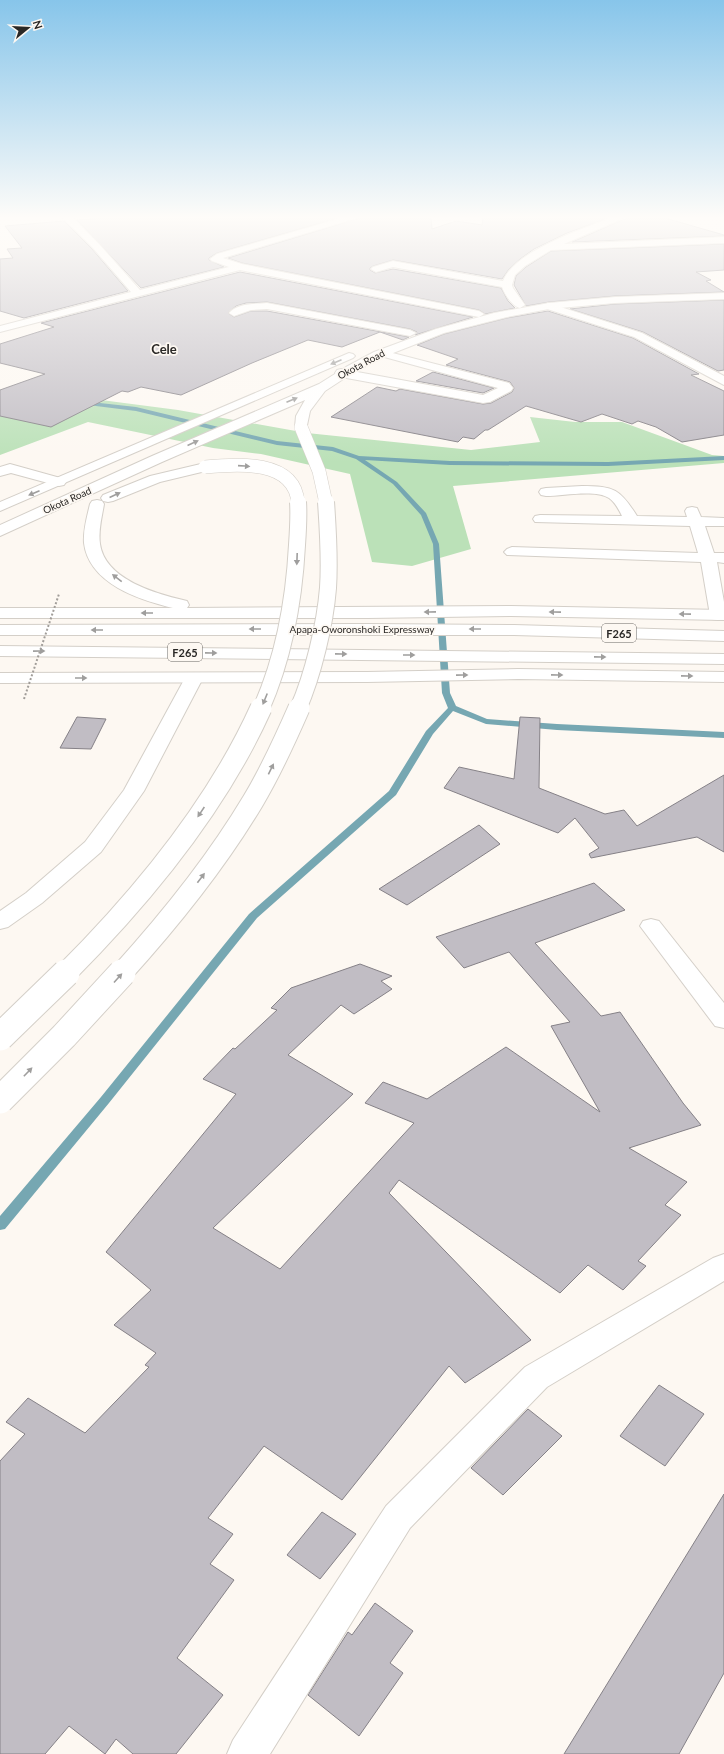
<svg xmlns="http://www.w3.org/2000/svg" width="724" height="1754" viewBox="0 0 724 1754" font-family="Lato,sans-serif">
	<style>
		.green { fill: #bbe1b8 }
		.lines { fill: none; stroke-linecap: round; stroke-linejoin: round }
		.stream { fill: #76a7b2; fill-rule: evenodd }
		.building { fill: #c1bdc4; stroke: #858187 }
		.minor-casing { stroke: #d4cfc8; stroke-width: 2 }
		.major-casing { stroke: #d4cfc8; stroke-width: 2 }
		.highway-casing { stroke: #d4cfc8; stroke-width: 2 }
		.minor { fill: #fff; fill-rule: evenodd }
		.major { fill: #fff; fill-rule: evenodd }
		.highway { fill: #fff; fill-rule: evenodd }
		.major-bridge-far3-casing { stroke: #d4cfc8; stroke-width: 14; stroke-linecap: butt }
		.major-bridge-far2-casing { stroke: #d4cfc8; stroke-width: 18; stroke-linecap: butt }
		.major-bridge-far1-casing { stroke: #d4cfc8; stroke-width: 23; stroke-linecap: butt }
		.major-bridge-casing { stroke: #d4cfc8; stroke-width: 29; stroke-linecap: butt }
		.path-bridge { stroke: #a19d99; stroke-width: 2; stroke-dasharray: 2 2; stroke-linecap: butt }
		.major-bridge-far3 { stroke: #fff; stroke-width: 13 }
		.major-bridge-far2 { stroke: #fff; stroke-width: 16 }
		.major-bridge-far1 { stroke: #fff; stroke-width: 21 }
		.major-bridge { stroke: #fff; stroke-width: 27 }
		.oneway { fill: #9f9e9d }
		.labels { text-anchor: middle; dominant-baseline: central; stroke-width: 3.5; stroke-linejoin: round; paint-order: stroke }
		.far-street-label { font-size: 10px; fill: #2a2826; stroke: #fdf8f2 }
		.shield { fill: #fdf8f2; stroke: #696663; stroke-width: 1 }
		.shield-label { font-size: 11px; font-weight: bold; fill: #2a2826 }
		.far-district-label { font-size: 13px; font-weight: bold; fill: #2a2826; stroke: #fdf8f2 }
	</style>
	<rect width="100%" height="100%" fill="#fdf8f2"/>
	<!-- green -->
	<path class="green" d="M0,391H32L178,410L307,433L471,450L540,442L530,417L575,422H622L712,455L724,456V463L453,486L471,549L412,566L372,562L350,474L261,454L213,448L88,422L0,455Z"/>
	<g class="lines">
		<!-- stream -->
		<path class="stream" d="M82,401L136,407L277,441L333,447L359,456L450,461L608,462L724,456V460L608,466L450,465L365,460L397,482L426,513L439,544L450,693L456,706L487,719L557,724L724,732V738L557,730L486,724L453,711L433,734L396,795L257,918L109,1103L5,1229L0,1230V1216L101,1097L249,914L389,791L426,731L448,708L442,693L433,544L421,515L393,484L356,459L332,451L277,445L136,411L80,404V402Z"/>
	</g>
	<!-- building -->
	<g class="building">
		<path d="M107,218H338L217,253L209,258V260L224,267L141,288L77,220Z"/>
		<path d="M360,218H431L432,229L456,221L482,225L483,218H608L567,233L534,249L520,259L509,269L502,279L393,260L373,266L370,268V270L375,273L393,269L501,288L508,301L515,308L485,314L479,310L242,263L228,258Z"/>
		<path d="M627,218H665L724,235V236L572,242Z"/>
		<path d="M64,221L92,249L128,291L24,318L0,311V259L13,258L7,249L22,248L5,226Z"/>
		<path d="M724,244V270L696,272L711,280L706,281L724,292L615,296L549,302L526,306L514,285L516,276L526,267L551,251Z"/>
		<path d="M240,272L473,317L415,335L417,332L410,329L267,302L246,303L236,306L228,313L234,317L251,311H267L409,337L403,340L380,332L342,347L308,340L252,363L181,395L141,387L128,392L122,391L51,427L0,416V390L45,374L0,363V344L54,327L41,323Z"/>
		<path d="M724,300V370L718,371L643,332L570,309L615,304Z"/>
		<path d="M548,311L633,338L699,374L691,375L724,391V435L682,442L656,427L638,421L632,424L602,414L581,422L526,406L488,430H485L474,439L463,437L458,442L331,417L377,387L396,391L400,389L483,404L491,403L512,392L514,388L510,382L446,365L458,359L417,345L444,334L507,318Z"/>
		<path d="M433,372L494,388L483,393L416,381Z"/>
		<path d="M77,717L106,719L91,749L60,748Z"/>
		<path d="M520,717L540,718L539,788L605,814L624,810L637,826L724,775V852L697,837L591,858L589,854L599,848L575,818L558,833L444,788L459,767L514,779Z"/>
		<path d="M479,825L500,844L407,905L379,889Z"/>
		<path d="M594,883L625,910L535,943L601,1016L620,1012L683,1103L701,1125L629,1148L687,1182L665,1205L681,1215L638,1261L646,1266L623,1290L588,1265L560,1293L399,1180L389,1193L531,1340L465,1383L449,1366L342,1500L264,1446L208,1518L233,1534L210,1564L234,1580L177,1658L223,1695L176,1754H133L116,1739L105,1754L69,1726L45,1754H0V1461L25,1434L6,1422L28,1398L85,1433L149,1367L145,1365L156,1353L114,1325L151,1290L106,1252L236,1094L203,1079L233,1048L235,1049L277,1010L271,1008L291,988L360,964L392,976L381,981L392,989L354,1014L341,1005L288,1055L353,1094L213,1228L280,1269L414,1123L365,1103L383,1082L427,1099L506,1047L600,1112L551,1026L570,1022L509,952L464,968L436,937Z"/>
		<path d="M659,1385L704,1414L665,1466L620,1436Z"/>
		<path d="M528,1409L562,1436L503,1495L471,1468Z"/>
		<path d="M724,1494V1673L679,1754H564Z"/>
		<path d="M322,1512L356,1534L320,1579L287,1555Z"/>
		<path d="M375,1603L413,1631L390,1663L403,1673L359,1736L308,1695L348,1632L352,1635Z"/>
	</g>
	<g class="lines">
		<!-- minor casing -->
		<g class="minor-casing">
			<g id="minor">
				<path d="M62,217H72L99,244L140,290L229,267L212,261L210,259L217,254L345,217H360L223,258L242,264L479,311L484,314L479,317L240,270L0,332V326L131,292L93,248Z"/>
				<path d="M613,217H626L564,244L724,237V243L551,250L525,266L515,275L512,285L513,288L525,305L520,308C512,306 505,295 502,287L393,267L376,272L371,269L373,267L393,261L503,281C514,251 583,229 613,217Z"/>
				<path d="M267,303L410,330L416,333L410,336L267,309L251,310L234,316L229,313C237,303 255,304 267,303Z"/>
				<path d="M548,303L642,333L724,376V385L634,337L544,308L543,306Z"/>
				<path d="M381,350L509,383L513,388L511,391L490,402L483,403L341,377L337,376L335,373L337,370L341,369L483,395L498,388L377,355L375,353Z"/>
				<path d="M10,464L64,479L66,482L64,485L59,486L11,473L0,476V467Z"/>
				<path d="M582,486C614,486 620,489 637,516L687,517L685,511L687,508L692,507L697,508L701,517L724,518V526H705L714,553H724V563L717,562L724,602V619L718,620L712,619L710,615L701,562L507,555L504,552L507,549L512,547L698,553L690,526L535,522L533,519L535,516L540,515L622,516C619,510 615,502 609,498C596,489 562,496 546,496L541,495L539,492L541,489L546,488Z"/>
				<path d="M194,673L200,674L203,678L144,791L101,852L42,903L8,927L0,929V911L26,893L85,842L124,790L185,678L188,674Z"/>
				<path d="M651,919L659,921L724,1003V1028L715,1026L640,926L643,921Z"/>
				<path d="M724,1254V1281L547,1387L410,1528L270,1754H227L233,1740L386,1506L525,1367L713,1258Z"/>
			</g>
		</g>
		<!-- major casing -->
		<g class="major-casing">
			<g id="major">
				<path d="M724,293V299L615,303L549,309L507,317L444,333L383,357L354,372L325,391L310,411L306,430H296L295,427L296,416L305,400L162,462L0,536V525L152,456L319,384L346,367L374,352L436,329L494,313L549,303L615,297Z"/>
				<path d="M349,353L353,354L355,356L353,358L0,511V502Z"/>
				<path d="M205,463L210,464L212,467L210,470L160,482L113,501L108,502L103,501L101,498L103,495L150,476Z"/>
				<path d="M97,500L102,501L104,504C102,517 98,530 100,544C105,580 157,594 187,601L189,605L187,608L511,606L724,610V620L511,616L368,618H0V608H173C140,600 89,584 84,543C83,530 87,517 90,504L92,501Z"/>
				<path d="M518,669L724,672V682L518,679L367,682L0,683V673L367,672Z"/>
			</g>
		</g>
		<!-- highway casing -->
		<g class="highway-casing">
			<g id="highway">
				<path d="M364,624L514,625L724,631V641L514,635H0V625Z"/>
				<path d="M0,646L724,654V664L0,656Z"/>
			</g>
		</g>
		<!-- minor -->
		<use href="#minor" class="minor"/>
		<!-- major -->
		<use href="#major" class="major"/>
		<!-- highway -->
		<use href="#highway" class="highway"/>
		<!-- major-bridge-far3 casing -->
		<g class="major-bridge-far3-casing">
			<g id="major-bridge-far3">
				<path d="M301,427L319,471L326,503"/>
				<path d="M205,467C237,464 295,459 298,503"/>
			</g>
		</g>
		<!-- major-bridge-far2 casing -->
		<g class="major-bridge-far2-casing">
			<g id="major-bridge-far2">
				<path d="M261,709C284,657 294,602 297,545C298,531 299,516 298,502"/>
				<path d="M298,709C313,675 325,625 328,588C330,559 328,530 326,502"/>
			</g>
		</g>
		<!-- major-bridge-far1 casing -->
		<g class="major-bridge-far1-casing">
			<g id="major-bridge-far1">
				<path d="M65,974C142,897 216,808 261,708"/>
				<path d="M121,974C170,920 216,863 253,801C271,771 285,740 299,708"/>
			</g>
		</g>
		<!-- major-bridge casing -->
		<g class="major-bridge-casing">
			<g id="major-bridge">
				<path d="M0,1037L66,973"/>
				<path d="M0,1100L64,1036L122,973"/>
			</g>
		</g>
		<!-- path-bridge -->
		<path class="path-bridge" d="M24,699L59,594"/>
		<!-- major-bridge-far3 -->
		<use href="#major-bridge-far3" class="major-bridge-far3"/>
		<!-- major-bridge-far2 -->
		<use href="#major-bridge-far2" class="major-bridge-far2"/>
		<!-- major-bridge-far1 -->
		<use href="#major-bridge-far1" class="major-bridge-far1"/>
		<!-- major-bridge -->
		<use href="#major-bridge" class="major-bridge"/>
	</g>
	<!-- one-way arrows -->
	<defs><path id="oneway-solid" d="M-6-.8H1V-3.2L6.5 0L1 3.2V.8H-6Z"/></defs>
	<g class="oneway">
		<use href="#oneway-solid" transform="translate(336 362) rotate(157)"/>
		<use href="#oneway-solid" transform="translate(292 400) rotate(-23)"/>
		<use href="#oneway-solid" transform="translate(193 443) rotate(-24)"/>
		<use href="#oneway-solid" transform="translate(244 466) rotate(4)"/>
		<use href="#oneway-solid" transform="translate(34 493) rotate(157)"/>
		<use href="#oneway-solid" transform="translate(115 495) rotate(-25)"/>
		<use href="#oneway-solid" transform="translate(297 559) rotate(92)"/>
		<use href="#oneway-solid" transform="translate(117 578) rotate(-142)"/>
		<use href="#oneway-solid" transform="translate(430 612) rotate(179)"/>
		<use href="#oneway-solid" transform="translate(555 612) rotate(-179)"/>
		<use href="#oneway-solid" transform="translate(147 613) rotate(-180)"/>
		<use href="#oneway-solid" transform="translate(685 614) rotate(-179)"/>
		<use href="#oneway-solid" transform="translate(255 629) rotate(180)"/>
		<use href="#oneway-solid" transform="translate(475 629) rotate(-180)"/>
		<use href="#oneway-solid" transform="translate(97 630) rotate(180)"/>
		<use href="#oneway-solid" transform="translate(39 651) rotate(-1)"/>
		<use href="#oneway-solid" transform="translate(211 653) rotate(1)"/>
		<use href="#oneway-solid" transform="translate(341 654) rotate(1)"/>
		<use href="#oneway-solid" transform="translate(409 655)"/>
		<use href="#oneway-solid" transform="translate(600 657) rotate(1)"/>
		<use href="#oneway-solid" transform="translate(462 675) rotate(-1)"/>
		<use href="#oneway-solid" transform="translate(557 675) rotate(1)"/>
		<use href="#oneway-solid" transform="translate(687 676) rotate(1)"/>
		<use href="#oneway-solid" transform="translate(81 678)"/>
		<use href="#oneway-solid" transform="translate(265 699) rotate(112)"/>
		<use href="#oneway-solid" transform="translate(271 769) rotate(-64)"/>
		<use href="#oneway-solid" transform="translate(201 812) rotate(124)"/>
		<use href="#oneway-solid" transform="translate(201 878) rotate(-53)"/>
		<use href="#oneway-solid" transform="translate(118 978) rotate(-48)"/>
		<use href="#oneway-solid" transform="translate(28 1072) rotate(-46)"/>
	</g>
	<!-- sky -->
	<linearGradient id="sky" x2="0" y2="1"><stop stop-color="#87c5ea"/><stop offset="0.47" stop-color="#fefcf9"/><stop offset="1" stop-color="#fefcf9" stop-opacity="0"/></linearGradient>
	<rect width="724" height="463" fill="url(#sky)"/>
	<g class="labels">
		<!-- far-street labels -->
		<g class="far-street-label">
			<text transform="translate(361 364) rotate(-28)">Okota Road</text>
			<text transform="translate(67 500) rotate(-24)">Okota Road</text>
			<text x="362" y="629">Apapa-Oworonshoki Expressway</text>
		</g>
		<!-- shield labels -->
		<g class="shield">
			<rect x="602" y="624" width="34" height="18" rx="3"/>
			<rect x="168" y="643" width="34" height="18" rx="3"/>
		</g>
		<g class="shield-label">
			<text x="619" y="633">F265</text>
			<text x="185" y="652">F265</text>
		</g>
		<!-- far-district labels -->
		<g class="far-district-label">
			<text x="164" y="349">Cele</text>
		</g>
	</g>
	<!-- north arrow -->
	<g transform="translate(28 28) rotate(72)" stroke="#fdf8f2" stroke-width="3" paint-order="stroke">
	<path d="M0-3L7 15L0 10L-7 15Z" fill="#2a2826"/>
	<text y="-6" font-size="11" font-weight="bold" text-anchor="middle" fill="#2a2826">N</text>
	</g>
</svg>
